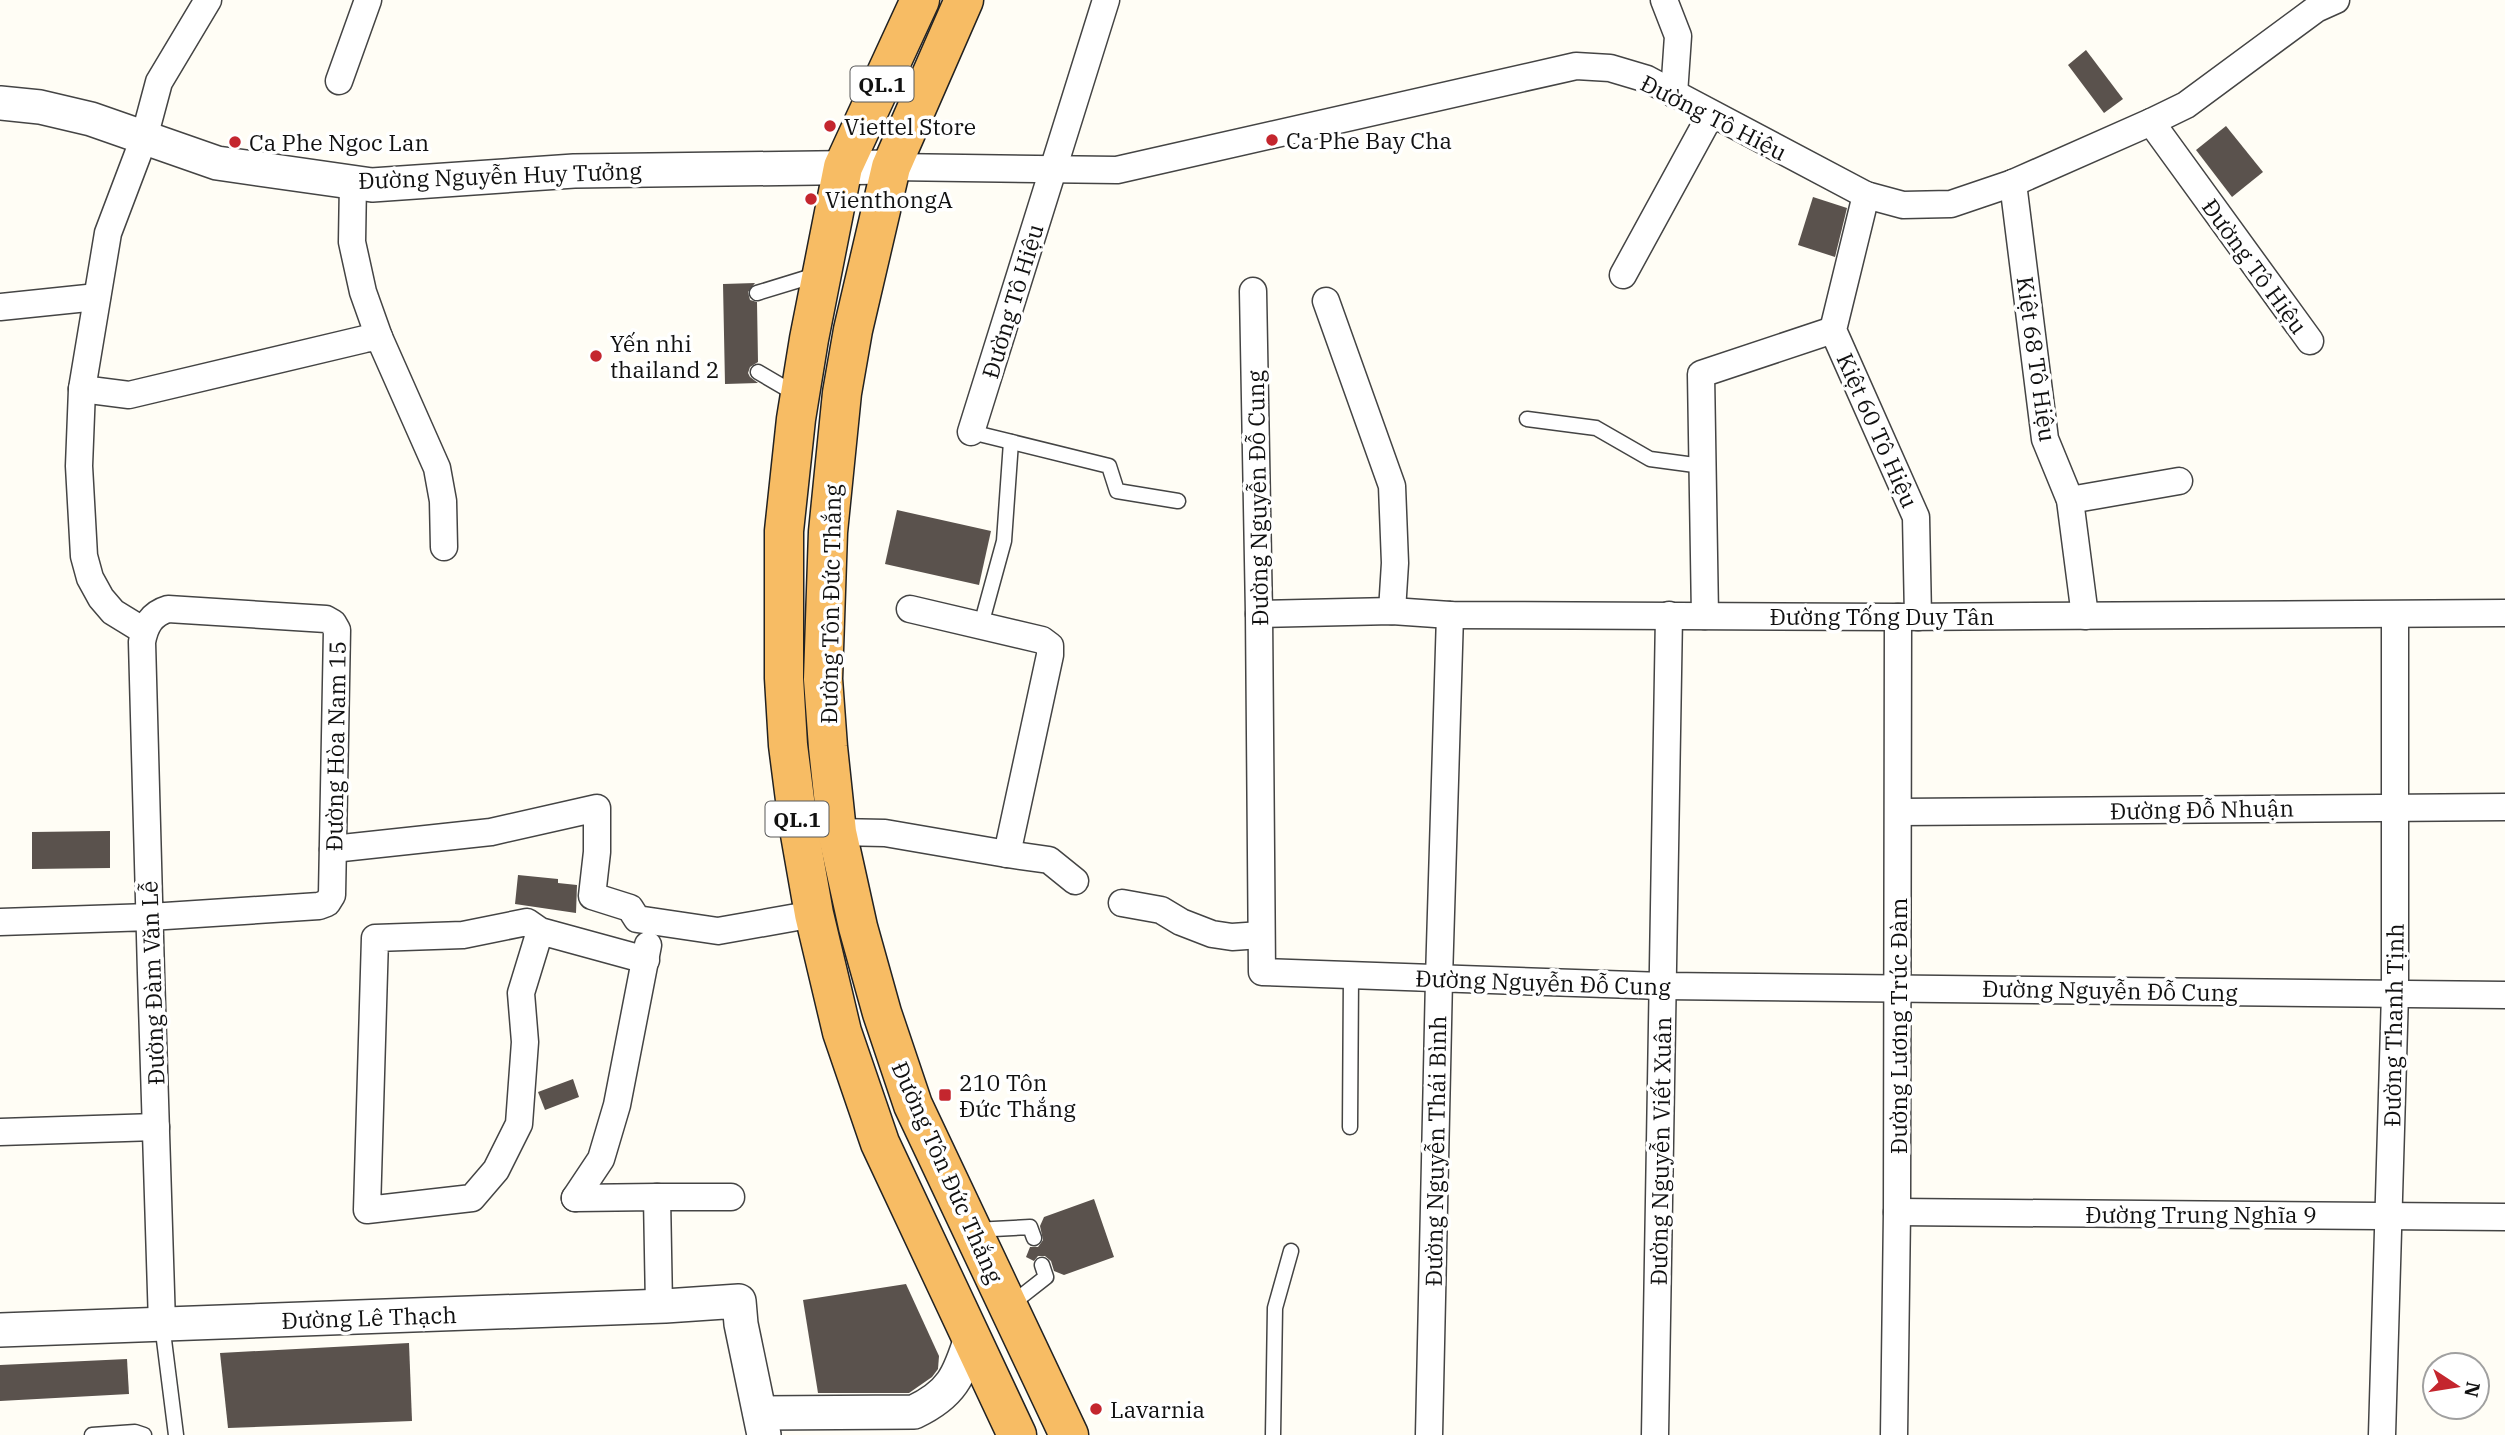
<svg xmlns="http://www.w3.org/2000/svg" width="2505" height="1435" viewBox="0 0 2505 1435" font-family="'IBM Plex Serif',serif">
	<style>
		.building { fill: #5a524d }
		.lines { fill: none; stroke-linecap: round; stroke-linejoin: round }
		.service-casing { stroke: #444; stroke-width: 17 }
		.minor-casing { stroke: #444; stroke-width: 29 }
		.tertiary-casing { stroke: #444; stroke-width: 36 }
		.trunk-casing { stroke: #222; stroke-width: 41 }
		.service { stroke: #fff; stroke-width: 14 }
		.minor { stroke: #fff; stroke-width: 26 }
		.tertiary { stroke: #fff; stroke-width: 33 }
		.trunk { stroke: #f7bc64; stroke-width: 38 }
		.poi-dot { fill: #c4262e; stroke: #fff; stroke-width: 2.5 }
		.labels { text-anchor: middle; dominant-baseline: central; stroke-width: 7; stroke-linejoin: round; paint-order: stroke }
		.shield { fill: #fff; stroke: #585858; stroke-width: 2 }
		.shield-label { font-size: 21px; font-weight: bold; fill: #111 }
		.street-label { font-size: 23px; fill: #111; stroke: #fff }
		.poi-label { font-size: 23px; fill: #111; stroke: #fff; text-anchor: start }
	</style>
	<rect width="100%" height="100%" fill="#fffdf5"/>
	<!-- building -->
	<g class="building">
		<path d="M2086,50L2123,99L2104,113L2068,65Z"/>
		<path d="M2226,126L2263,172L2232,197L2196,150Z"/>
		<path d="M1813,197L1847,208L1835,257L1798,245Z"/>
		<path d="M755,283L748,292L750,300L757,302L758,362L750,367L748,373L750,377L758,383L725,384L723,284Z"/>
		<path d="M897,510L991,531L979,585L885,564Z"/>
		<path d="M110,831V868L32,869V832Z"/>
		<path d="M518,875L558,879V883L577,885L576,913L515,904Z"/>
		<path d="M573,1079L579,1097L545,1110L538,1092Z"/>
		<path d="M1094,1199L1114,1257L1064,1275L1054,1271L1051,1261L1045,1256H1038L1034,1261L1026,1257L1030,1247H1038L1043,1240L1040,1226L1044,1217Z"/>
		<path d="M906,1284L939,1356L938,1369L932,1377L909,1393H818L803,1300Z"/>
		<path d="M409,1343L412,1421L228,1428L220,1353Z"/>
		<path d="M127,1359L129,1394L0,1401V1365Z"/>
	</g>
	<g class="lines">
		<!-- service casing -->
		<g class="service-casing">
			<g id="service">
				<path d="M757,293L819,274"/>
				<path d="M758,372L799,396"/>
				<path d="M1527,419L1596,428L1650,459L1702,466"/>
				<path d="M971,432L1109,466L1117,491L1178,501"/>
				<path d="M981,625L1004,541L1011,442"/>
				<path d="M1350,1127L1351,976"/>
				<path d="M974,1230L1030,1227L1034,1238"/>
				<path d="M1009,1306L1046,1277L1042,1265"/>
				<path d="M162,1324L176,1435"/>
				<path d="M92,1435L135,1432L144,1435"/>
				<path d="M1273,1435L1275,1308L1291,1251"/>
			</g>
		</g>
		<!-- minor casing -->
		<g class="minor-casing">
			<g id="minor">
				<path d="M1664,0L1678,36L1674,94"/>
				<path d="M339,81L368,0"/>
				<path d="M2151,122L2310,341"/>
				<path d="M891,167L1117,170L1576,66L1610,68L1647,79L1866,195L1903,205L1951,204L2013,183L2151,122L2186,105L2316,9L2336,0"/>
				<path d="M353,182L352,242L363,292L379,337L437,468L443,501L444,547"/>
				<path d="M2013,183L2045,439L2070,500L2085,616"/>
				<path d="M1866,195L1833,330L1916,517L1918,617"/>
				<path d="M1623,275L1711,114"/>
				<path d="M1253,291L1259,614L1262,972L1663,986L2505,995"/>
				<path d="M1326,301L1392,486L1395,563L1392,611"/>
				<path d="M0,307L97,297"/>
				<path d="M82,389L129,395L365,339L379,337"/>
				<path d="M971,432L1106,0"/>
				<path d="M2070,500L2179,481"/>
				<path d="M910,609L1042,640L1050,646V655L1007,854L1049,860L1075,881"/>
				<path d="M1259,614L1392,611L1450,615L1898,617L2505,613"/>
				<path d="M1705,616L1701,374L1833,330"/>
				<path d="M144,631L113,612L101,598L90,578L84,556L79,466L82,389L108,233L144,138L159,82L208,0"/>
				<path d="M1899,812L2505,807"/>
				<path d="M837,832L885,833L1007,854"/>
				<path d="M333,849L491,832L597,808V852L592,896L630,908L637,919L718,931L814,914"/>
				<path d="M1122,903L1161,910L1181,922L1212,934L1232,937L1261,935"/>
				<path d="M0,922L150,917L319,906L327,903L332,895L337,630L333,623L326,619L168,609C151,614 145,626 142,642L151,973L162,1324"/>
				<path d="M540,931L527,922L463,935L375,938L367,1210L472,1198L496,1170L519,1124L525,1042L521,993L540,931L646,960"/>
				<path d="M0,1132L156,1127"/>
				<path d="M657,1197H731"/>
				<path d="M575,1198L601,1159L617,1105L648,945"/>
				<path d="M575,1198L657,1197L659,1306"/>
				<path d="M1897,1212L2505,1217"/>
				<path d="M1429,1435L1439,979L1450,615"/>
				<path d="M1655,1435L1669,615"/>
				<path d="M1894,1435L1897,1212L1898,617"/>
				<path d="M2382,1435L2395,993V615"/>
			</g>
		</g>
		<!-- tertiary casing -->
		<g class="tertiary-casing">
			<g id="tertiary">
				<path d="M0,103L40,107L91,119L217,163L372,185L574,171L891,167"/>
				<path d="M0,1330L665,1306L739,1301L741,1324L764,1435"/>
				<path d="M760,1413L914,1412C952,1394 959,1376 971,1338"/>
			</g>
		</g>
		<!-- trunk casing -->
		<g class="trunk-casing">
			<g id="trunk">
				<path d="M920,0L843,167L809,339L796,419L784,531V678L788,745L798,823L814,914L842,1032L880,1143L1017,1435"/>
				<path d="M964,0L891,167L853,330L842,393L828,532L823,679L828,747L837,832L858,927L882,1013L913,1105L1069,1435"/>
			</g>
		</g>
		<!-- service -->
		<use href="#service" class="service"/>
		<!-- minor -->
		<use href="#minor" class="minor"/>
		<!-- tertiary -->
		<use href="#tertiary" class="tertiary"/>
		<!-- trunk -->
		<use href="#trunk" class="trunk"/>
	</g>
	<!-- markers -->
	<g class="poi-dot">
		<circle cx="830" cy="126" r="7"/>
		<circle cx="1272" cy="140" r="7"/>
		<circle cx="235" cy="142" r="7"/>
		<circle cx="811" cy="199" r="7"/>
		<circle cx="596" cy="356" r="7"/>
		<rect x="938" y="1088" width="14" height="14" rx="3.5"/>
		<circle cx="1096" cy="1409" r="7"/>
	</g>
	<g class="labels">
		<!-- shield labels -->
		<g class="shield">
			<rect x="850.5" y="66.5" width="63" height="35" rx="5"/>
			<rect x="765.5" y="801.5" width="63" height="35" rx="5"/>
		</g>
		<g class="shield-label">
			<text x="882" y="84">QL.1</text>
			<text x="797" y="819">QL.1</text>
		</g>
		<!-- street labels -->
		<g class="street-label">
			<text transform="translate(1714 117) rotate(27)">Đường Tô Hiệu</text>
			<text transform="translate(500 175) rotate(-2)">Đường Nguyễn Huy Tưởng</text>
			<text transform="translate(2255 266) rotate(54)">Đường Tô Hiệu</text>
			<text transform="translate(1012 301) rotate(-73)">Đường Tô Hiệu</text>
			<text transform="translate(2037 359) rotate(82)">Kiệt 68 Tô Hiệu</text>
			<text transform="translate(1878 430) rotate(66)">Kiệt 60 Tô Hiệu</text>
			<text transform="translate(1257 498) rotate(-91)">Đường Nguyễn Đỗ Cung</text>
			<text transform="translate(830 604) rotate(-89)">Đường Tôn Đức Thắng</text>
			<text x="1882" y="616">Đường Tống Duy Tân</text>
			<text transform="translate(335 746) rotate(-89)">Đường Hòa Nam 15</text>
			<text transform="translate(2202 809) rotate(-1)">Đường Đỗ Nhuận</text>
			<text transform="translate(1543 982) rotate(2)">Đường Nguyễn Đỗ Cung</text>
			<text transform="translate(152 983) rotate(-92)">Đường Đàm Văn Lễ</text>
			<text transform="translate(2110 990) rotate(1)">Đường Nguyễn Đỗ Cung</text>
			<text transform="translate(2393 1025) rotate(-89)">Đường Thanh Tịnh</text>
			<text transform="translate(1898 1026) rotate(-90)">Đường Lương Trúc Đàm</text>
			<text transform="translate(1435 1151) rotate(-89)">Đường Nguyễn Thái Bình</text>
			<text transform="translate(1660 1151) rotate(-89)">Đường Nguyễn Viết Xuân</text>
			<text transform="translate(948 1172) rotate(66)">Đường Tôn Đức Thắng</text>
			<text x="2201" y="1214">Đường Trung Nghĩa 9</text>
			<text transform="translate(369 1317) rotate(-2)">Đường Lê Thạch</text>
		</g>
		<!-- poi labels -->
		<g class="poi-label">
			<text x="844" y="126">Viettel Store</text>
			<text x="1286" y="140">Ca Phe Bay Cha</text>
			<text x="249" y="142">Ca Phe Ngoc Lan</text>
			<text x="825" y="199">VienthongA</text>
			<text x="610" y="343">Yến nhi<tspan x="610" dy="26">thailand 2</tspan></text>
			<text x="959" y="1082">210 Tôn<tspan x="959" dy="26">Đức Thắng</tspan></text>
			<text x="1110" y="1409">Lavarnia</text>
		</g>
	</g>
	<!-- north arrow -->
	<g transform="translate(2456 1386) rotate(102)"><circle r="33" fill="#ffffff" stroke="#a0a0a0" stroke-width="2"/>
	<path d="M0-5L12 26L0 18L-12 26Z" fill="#c4262e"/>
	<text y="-10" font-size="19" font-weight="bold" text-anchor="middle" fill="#111111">N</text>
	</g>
</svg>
